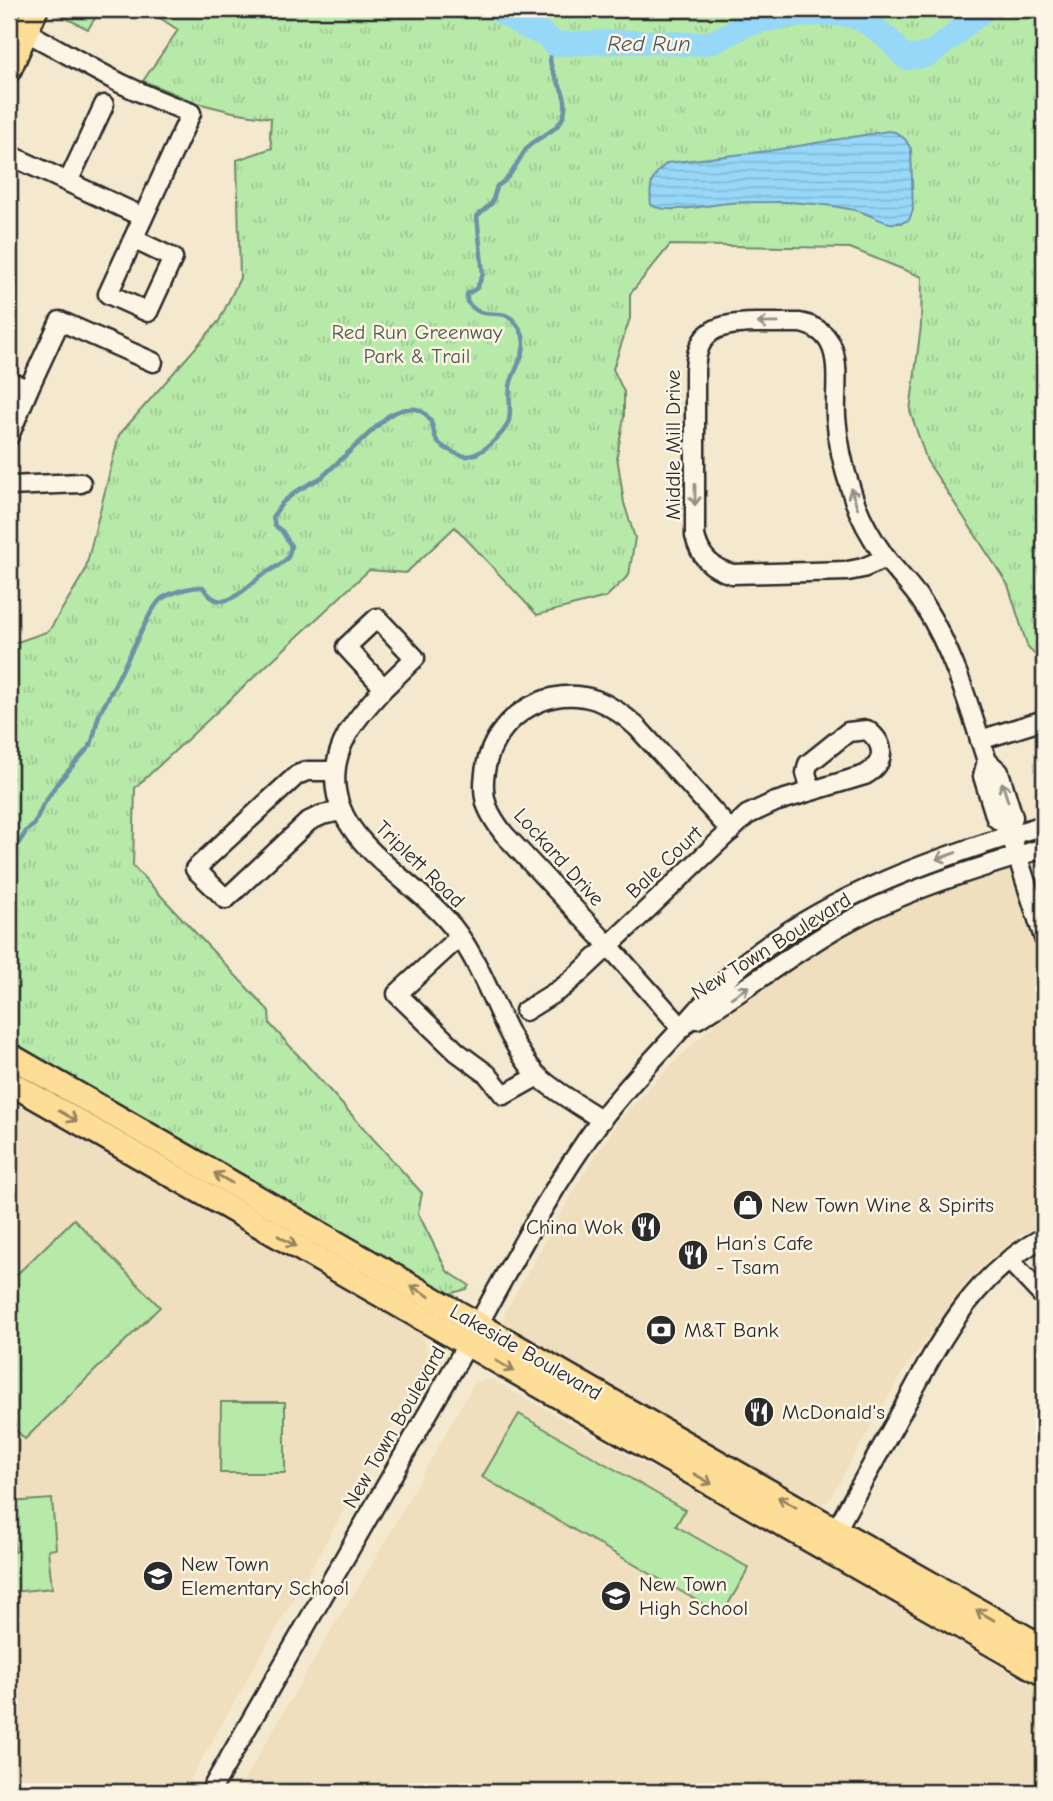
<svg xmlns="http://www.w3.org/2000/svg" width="1053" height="1801" viewBox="0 0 1053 1801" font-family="'Comic Neue',sans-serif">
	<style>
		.built { fill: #efdfbe }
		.grass { fill: #b7e9a9; stroke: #718a6a; stroke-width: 2 }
		.park { fill: url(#park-tufts); stroke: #718a6a; stroke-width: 2 }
		.water { fill: url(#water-rules); stroke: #6c92a6; stroke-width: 2 }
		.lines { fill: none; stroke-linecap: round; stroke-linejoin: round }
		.stream { stroke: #6c92a6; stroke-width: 4.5 }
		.river { stroke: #97d7f8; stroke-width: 24 }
		.minor-casing { stroke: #2b2b2b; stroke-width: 23 }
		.major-casing { stroke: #2b2b2b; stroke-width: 28 }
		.minor { stroke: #fcf5e5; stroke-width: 18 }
		.major { stroke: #fedd96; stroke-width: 23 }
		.oneway { stroke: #949088 }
		.oneway2 { stroke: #948460 }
		.labels { text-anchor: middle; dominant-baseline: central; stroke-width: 5; stroke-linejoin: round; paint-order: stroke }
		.park-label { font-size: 21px; fill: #4e5a4a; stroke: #fcf5e5 }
		.street-label { font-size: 21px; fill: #2b2b2b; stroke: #fcf5e5 }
		.poi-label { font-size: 21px; fill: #2b2b2b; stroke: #fcf5e5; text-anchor: start }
		.water-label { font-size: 23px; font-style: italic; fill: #46565e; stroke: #fcf5e5 }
	</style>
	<defs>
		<pattern id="park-tufts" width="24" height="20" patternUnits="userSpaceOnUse" patternTransform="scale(1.75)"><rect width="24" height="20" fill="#b7e9a9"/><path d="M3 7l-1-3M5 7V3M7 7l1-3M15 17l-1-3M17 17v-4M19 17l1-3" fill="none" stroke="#9ec892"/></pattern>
		<pattern id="water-rules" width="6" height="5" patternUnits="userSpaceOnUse" patternTransform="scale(1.75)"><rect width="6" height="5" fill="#97d7f8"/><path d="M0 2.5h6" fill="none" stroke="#82b9d5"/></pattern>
	</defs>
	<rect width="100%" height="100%" fill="#f4e8ce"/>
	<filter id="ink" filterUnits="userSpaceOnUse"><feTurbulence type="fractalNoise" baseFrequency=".0143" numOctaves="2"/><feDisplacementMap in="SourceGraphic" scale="14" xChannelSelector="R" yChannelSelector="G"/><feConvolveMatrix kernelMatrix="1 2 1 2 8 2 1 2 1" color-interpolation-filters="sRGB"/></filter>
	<g filter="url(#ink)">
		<!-- built -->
		<g class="built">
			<path d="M997,870H1007L1014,872L1044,970V1223L1019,1236L999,1252L979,1269L963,1287L902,1373L829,1500L816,1507L506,1329L503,1325L504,1314L583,1175L621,1118L666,1070L719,1020L781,973L835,938L892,909L960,881Z"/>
			<path d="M9,1095L421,1333L430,1360L183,1792H9Z"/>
			<path d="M491,1379L798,1549L1044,1692V1792H237L339,1617L366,1575L474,1383Z"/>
		</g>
		<!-- grass -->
		<g class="grass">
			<path d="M74,1219L160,1307L25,1439L9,1423V1282Z"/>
			<path d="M221,1402H285V1473H220Z"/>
			<path d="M519,1414L685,1510L676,1526L749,1568L722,1615L482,1477Z"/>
			<path d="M52,1499L56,1549L48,1550L52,1588L12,1592L9,1553L15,1552L10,1502Z"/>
		</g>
		<!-- park -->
		<g class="park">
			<path d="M52,9H101L88,29L51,11Z"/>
			<path d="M147,9H1044V663L1028,648L1008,585L927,461L910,411L921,326L922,277L850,248L670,245L630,294V318L613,369L624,392V417L617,456L624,503L635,538L629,575L606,597L537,615L455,527L406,573L369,570L135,788L133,866L269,1011L270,1024L422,1193L418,1213L447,1271L469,1285L467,1289L449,1294L9,1040V645L49,631L85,571L119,435L219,321L240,278L237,160L272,148L270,137L271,118L233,112L197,103L143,81L178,30Z"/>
		</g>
		<!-- water -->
		<path class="water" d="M888,131L895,132L905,139L911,149L913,210L909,220C891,228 881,220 864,213C857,210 850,209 843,208C824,204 803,203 784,202C767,202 748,202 730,203C711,204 667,215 651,205C649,185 651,176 667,163L768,151Z"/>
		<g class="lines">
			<!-- stream -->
			<path class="stream" d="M9,850L17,846L27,830L34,825L42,807L56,785L90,746C97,732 95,716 105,704L150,614C153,610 156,604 160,600C168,593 193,586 203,587C221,618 244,589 261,576C269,570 283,565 288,557C290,553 290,549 291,546L282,531L275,526L273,516L283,502L297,491L322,477L388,416C402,408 420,403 430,420C434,426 433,434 437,441C441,447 457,455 465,456C479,458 506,433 509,420C512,408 507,395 511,382C516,366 530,348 521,331C508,307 498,317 480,312C474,310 471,306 467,302V294L477,288L483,274L477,216L492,203L497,186C511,179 517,161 527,148C537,137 554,133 561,121C578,89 538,74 554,44"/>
			<!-- river -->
			<path class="river" d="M496,9L528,28L545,35L554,44C587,43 621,41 655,42C672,42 691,46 708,43C723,40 733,30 747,25C770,17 835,9 857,18C869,23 883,34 892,43C897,49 900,53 906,58L928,55L952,37L962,28L985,9"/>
			<!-- minor casing -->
			<g class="minor-casing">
				<g id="minor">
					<path d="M9,23C47,42 83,64 120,83C143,94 167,104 191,113L108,294L148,312L173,258L133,239"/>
					<path d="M16,158L143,217"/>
					<path d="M68,182L104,105"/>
					<path d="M9,381L28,390"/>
					<path d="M9,436L28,390L60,321L153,362"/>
					<path d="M9,486L81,483"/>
					<path d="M886,558L863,568L848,571L732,574C711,568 700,557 695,536V370C697,328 719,324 755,323C770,323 785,323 800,323C848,332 834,381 836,417C838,441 843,467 851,490C858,515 870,536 885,557C898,574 914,588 925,607C954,653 970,709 987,761L999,772L1013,817L1008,827"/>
					<path d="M384,688L415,658L377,618L346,647L384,688C357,717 330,747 336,790C344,845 410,879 445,918C487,963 496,1028 536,1074C550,1089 584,1108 602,1120"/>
					<path d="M980,740L1044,720"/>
					<path d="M987,761L983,776L996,818L1008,827L1044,938"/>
					<path d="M335,771H307L297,775L195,869L226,899L309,821L322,815L342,811"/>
					<path d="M459,937L397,994L457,1052L487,1074L504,1095L538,1076"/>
					<path d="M525,1011L562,988L582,971L747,815L775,802L865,775C886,763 886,744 867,730L848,732L808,764L806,773L811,790"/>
					<path d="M697,1019C746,990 791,954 840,926C903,890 975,869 1044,848"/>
					<path d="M682,1028L609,946L504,834C497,825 491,816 487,806C482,791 484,772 488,758C501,714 551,684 596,700C612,706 625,716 637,727L731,831"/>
					<path d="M1009,1260L1044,1297"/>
					<path d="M831,1540C852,1499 876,1459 898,1418C938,1346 968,1278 1044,1237"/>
					<path d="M210,1792C292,1650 373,1508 455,1366C502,1283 544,1197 601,1120C625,1088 653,1060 680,1030C701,1007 720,983 744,963C832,893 938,857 1044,825"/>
				</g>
			</g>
			<!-- major casing -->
			<g class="major-casing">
				<g id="major">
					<path d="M9,10V9"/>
					<path d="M9,70L36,9"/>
					<path d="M9,1055L836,1530L1044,1648"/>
					<path d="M9,1082L1044,1674"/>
				</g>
			</g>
			<!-- minor -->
			<use href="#minor" class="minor"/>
			<!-- major -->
			<use href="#major" class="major"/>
		</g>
		<!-- one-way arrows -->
		<defs><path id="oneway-shaft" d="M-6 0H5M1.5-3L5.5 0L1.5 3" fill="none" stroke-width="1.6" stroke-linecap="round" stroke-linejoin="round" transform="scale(1.75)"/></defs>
		<g class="oneway">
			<use href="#oneway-shaft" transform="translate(768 323) rotate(179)"/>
			<use href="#oneway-shaft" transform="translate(695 495) rotate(90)"/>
			<use href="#oneway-shaft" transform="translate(854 498) rotate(-110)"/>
			<use href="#oneway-shaft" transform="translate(1005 792) rotate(-108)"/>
			<use href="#oneway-shaft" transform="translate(946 856) rotate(161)"/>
			<use href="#oneway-shaft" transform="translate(740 992) rotate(-33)"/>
		</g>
		<g class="oneway2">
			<use href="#oneway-shaft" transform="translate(68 1116) rotate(30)"/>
			<use href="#oneway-shaft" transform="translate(223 1178) rotate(-150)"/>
			<use href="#oneway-shaft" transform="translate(287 1241) rotate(30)"/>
			<use href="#oneway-shaft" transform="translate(420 1291) rotate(-150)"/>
			<use href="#oneway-shaft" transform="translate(505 1366) rotate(30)"/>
			<use href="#oneway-shaft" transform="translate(703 1479) rotate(30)"/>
			<use href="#oneway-shaft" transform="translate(787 1502) rotate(-150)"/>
			<use href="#oneway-shaft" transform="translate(985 1615) rotate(-150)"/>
		</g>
	</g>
	<!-- icons -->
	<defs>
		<g id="shop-disc" transform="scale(1.575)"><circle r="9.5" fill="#2b2b2b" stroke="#fcf5e5"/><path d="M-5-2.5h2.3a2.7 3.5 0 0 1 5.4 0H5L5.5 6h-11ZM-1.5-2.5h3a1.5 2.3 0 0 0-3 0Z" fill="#fff"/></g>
		<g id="restaurant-disc" transform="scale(1.575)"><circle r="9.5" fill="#2b2b2b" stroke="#fcf5e5"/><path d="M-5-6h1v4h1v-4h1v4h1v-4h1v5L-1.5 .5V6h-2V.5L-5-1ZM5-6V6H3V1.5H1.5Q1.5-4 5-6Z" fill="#fff"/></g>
		<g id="bank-disc" transform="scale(1.575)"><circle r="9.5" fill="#2b2b2b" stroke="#fcf5e5"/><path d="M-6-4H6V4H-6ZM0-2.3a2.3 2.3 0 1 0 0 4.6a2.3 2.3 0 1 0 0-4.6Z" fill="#fff"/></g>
		<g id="school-disc" transform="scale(1.575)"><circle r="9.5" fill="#2b2b2b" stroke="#fcf5e5"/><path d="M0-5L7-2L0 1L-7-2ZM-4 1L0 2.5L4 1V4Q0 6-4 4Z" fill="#fff"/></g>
	</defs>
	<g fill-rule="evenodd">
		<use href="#shop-disc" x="748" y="1205"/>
		<use href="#restaurant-disc" x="646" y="1227"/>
		<use href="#restaurant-disc" x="693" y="1255"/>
		<use href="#bank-disc" x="661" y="1330"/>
		<use href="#restaurant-disc" x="759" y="1412"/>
		<use href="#school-disc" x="158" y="1576"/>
		<use href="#school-disc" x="616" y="1596"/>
	</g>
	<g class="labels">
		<!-- park labels -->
		<g class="park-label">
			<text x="417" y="332">Red Run Greenway<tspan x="417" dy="24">Park &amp; Trail</tspan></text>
		</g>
		<!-- street labels -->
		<g class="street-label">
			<text transform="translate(673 445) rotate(-90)">Middle Mill Drive</text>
			<text transform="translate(559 857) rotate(48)">Lockard Drive</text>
			<text transform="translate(664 862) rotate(-43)">Bale Court</text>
			<text transform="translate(420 864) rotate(44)">Triplett Road</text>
			<text transform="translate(771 946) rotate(-32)">New Town Boulevard</text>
			<text transform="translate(526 1352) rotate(30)">Lakeside Boulevard</text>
			<text transform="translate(394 1427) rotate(-60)">New Town Boulevard</text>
		</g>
		<!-- poi labels -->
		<g class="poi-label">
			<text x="771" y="1205">New Town Wine &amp; Spirits</text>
			<text x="623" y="1227" text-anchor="end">China Wok</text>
			<text x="716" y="1243">Han’s Cafe<tspan x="716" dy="24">- Tsam</tspan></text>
			<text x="684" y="1330">M&amp;T Bank</text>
			<text x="782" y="1412">McDonald's</text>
			<text x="181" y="1564">New Town<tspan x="181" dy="24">Elementary School</tspan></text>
			<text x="639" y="1584">New Town<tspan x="639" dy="24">High School</tspan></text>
		</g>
		<!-- water labels -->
		<g class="water-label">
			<text x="649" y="43">Red Run</text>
		</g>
	</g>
	<!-- margin -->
	<rect width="1053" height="1801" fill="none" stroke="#fcf5e5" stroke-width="35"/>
	<rect x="18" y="18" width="1018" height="1766" fill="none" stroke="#2b2b2b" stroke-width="2.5" filter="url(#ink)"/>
</svg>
